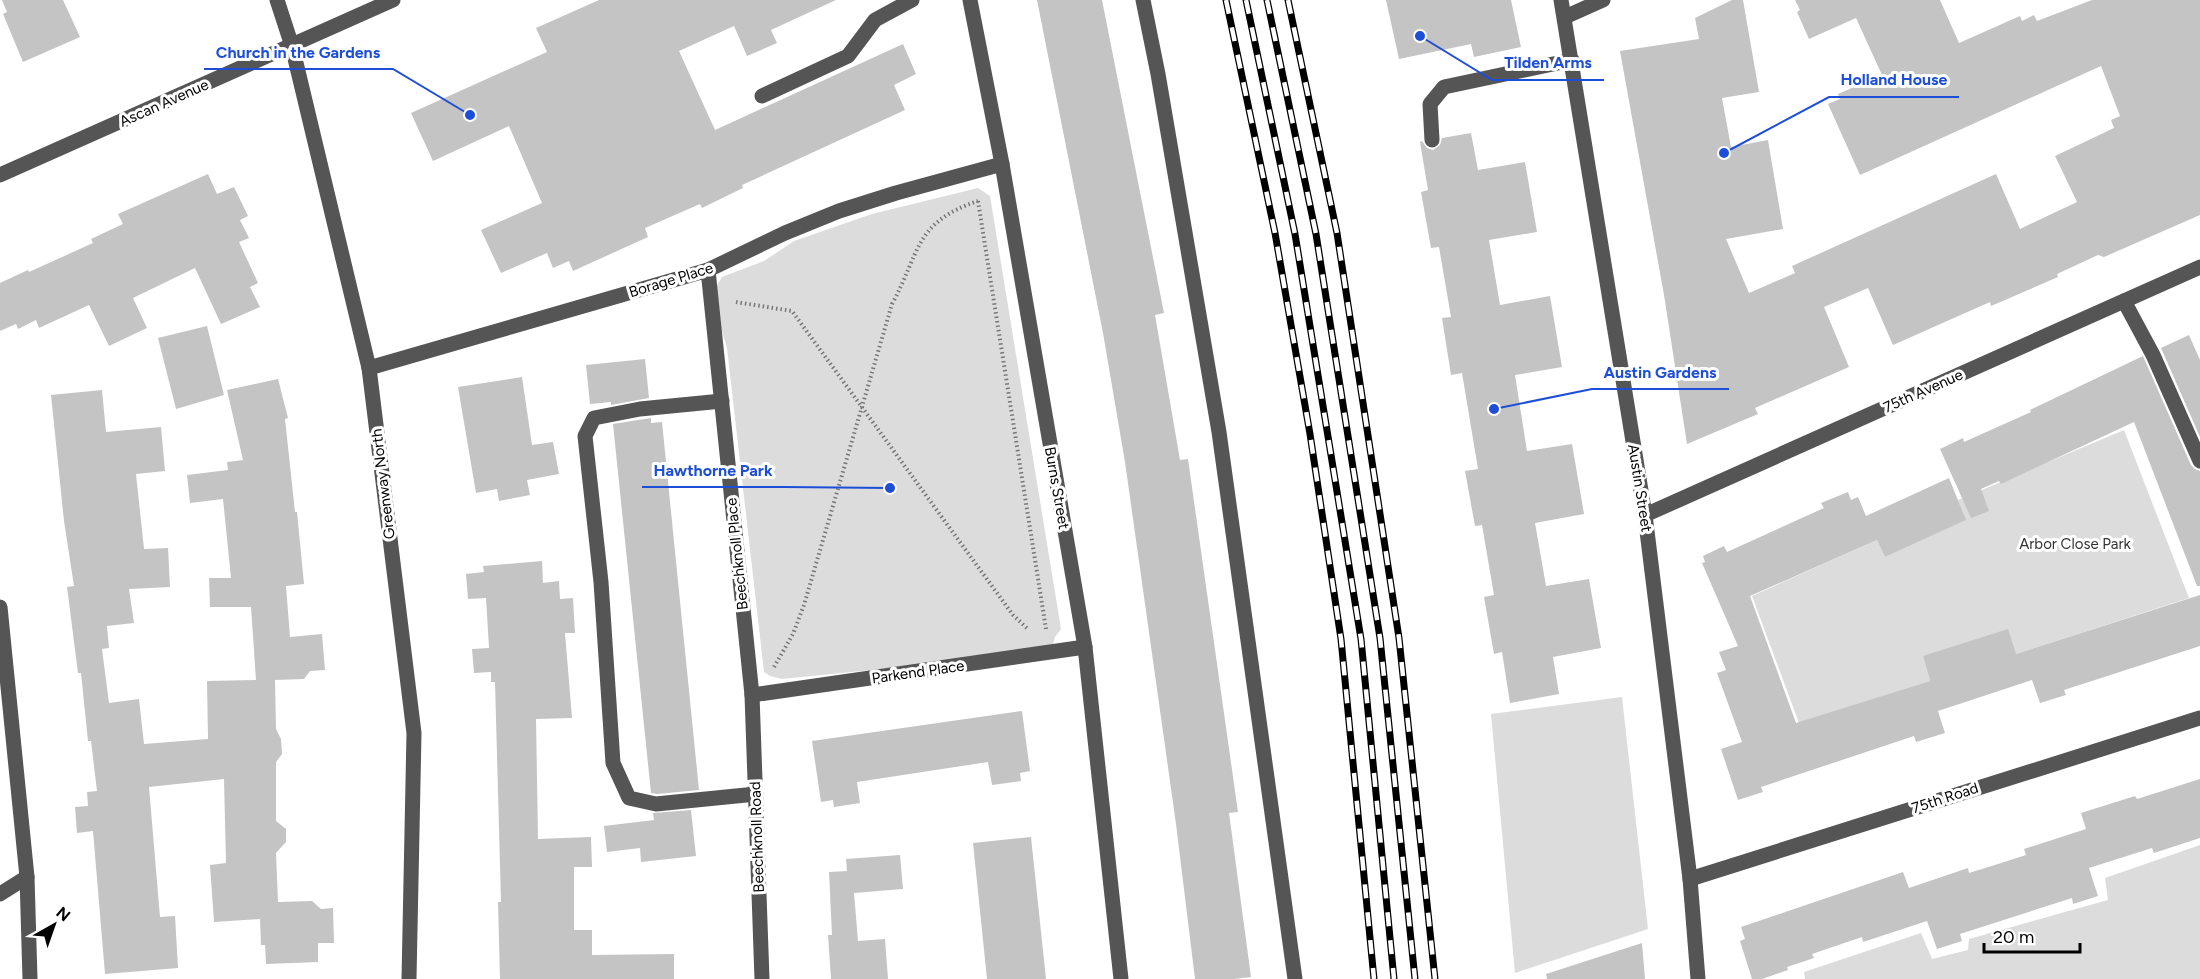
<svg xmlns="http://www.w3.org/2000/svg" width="2200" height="979" viewBox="0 0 2200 979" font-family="Figtree,sans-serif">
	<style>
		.green { fill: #dcdcdc }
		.building { fill: #c4c4c4 }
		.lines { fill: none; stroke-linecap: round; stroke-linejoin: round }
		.path { stroke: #777; stroke-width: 4; stroke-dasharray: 1.5 3; stroke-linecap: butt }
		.minor { stroke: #555; stroke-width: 15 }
		.rail-casing { stroke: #000; stroke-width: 7 }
		.rail { stroke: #fff; stroke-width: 4.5; stroke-dasharray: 14; stroke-linecap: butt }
		.labels { text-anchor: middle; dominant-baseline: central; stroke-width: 6; stroke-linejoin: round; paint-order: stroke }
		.street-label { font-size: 15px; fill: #000; stroke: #fff }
		.park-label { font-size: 15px; fill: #333; stroke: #fff }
		.leader { fill: none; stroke: #1d4ed8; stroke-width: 2 }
		.callout-dot { fill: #1d4ed8; stroke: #fff; stroke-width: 2 }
		.callout-label { font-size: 16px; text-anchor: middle; font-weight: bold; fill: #1d4ed8; stroke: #fff; stroke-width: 6; stroke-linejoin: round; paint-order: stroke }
	</style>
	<rect width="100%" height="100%" fill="#fff"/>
	<!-- green -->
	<g class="green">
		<path d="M978,188L990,196L1061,629L1055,637L1051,652L782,679L770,676L764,672L727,348L711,295L722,277L764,261L794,241L872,214Z"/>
		<path d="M2124,430L2189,598L2016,654L1923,656L1930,681L1799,723L1752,596L1877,540L1885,557L1965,520L1958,500Z"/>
		<path d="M1622,697L1648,929L1515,973L1491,714Z"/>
		<path d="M2200,845V979H1805L1804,972L1921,933L1932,959L1968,950L1969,939L2108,900L2105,878Z"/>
	</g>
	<!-- building -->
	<g class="building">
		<path d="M2,0H63L80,37L23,62L3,14L7,12Z"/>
		<path d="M599,0H836L771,30L777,43L747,56L734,26L679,51L715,130L903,44L916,74L894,85L905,110L742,185L743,188L702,208L700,204L645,228L648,237L573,271L569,261L553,268L547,253L501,273L481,230L542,203L509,126L433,161L411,113L547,52L536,28Z"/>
		<path d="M1037,0H1102L1164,313L1155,315L1180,460L1188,459L1238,812L1229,813L1251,977L1234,979H1195L1176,824L1125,462L1103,333Z"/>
		<path d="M1386,0H1511L1521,47L1474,57L1471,44L1399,59Z"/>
		<path d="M1732,0H1743L1759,92L1722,98L1731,147L1768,140L1783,229L1726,239L1749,293L1795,273L1792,266L1996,174L2020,229L2077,202L2055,156L2114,128L2111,120L2120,116L2101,66L1860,175L1828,104L1840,99L1838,94L1882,75L1856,18L1809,39L1797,12L1800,10L1795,0H1940L1959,43L2020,16L2022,21L2034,15L2037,21L2092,0H2200V215L2104,257L2098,255L2057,274L2058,277L1991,306L1990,302L1893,345L1868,288L1824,307L1849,367L1755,408L1758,414L1687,444L1664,295L1620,51L1699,39L1695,18Z"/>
		<path d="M1471,133L1478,170L1525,162L1537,232L1489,240L1500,305L1550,296L1562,367L1515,375L1527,451L1572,444L1584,514L1535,523L1546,586L1589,579L1601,648L1553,657L1559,694L1510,703L1502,652L1494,654L1484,597L1494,595L1482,525L1475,526L1465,471L1478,469L1462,373L1451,375L1442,318L1451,317L1439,247L1431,248L1421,192L1428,190L1420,142L1422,141L1427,148L1433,150L1440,145L1442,138Z"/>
		<path d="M208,174L217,194L234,187L248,216L240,220L249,238L239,242L258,283L250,287L260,307L221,324L195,268L133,298L147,328L109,346L89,305L39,328L36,320L18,329L16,324L0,331V283L28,270L29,272L93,243L91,239L123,224L118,214Z"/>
		<path d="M207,326L224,395L176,409L158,338Z"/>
		<path d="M2189,335L2200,360V437L2161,348Z"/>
		<path d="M2143,356L2191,465L2195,469L2200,471V586H2197L2134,422L2001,484L1999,481L1981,489L1989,511L1971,518L1940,449L1963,438L1964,442L2031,412L2030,410Z"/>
		<path d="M645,359L649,398L611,405V402L590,404L586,365Z"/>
		<path d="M522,377L532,445L553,442L559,474L527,480L530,495L499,501L497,489L476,493L458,387Z"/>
		<path d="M278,379L288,418L285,419L295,512H297L304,584L286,586L290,637L322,634L325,670L310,671L304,679L275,680L276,729L281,739L282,754L276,762V821L286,829V842L276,853L278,902L312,901L321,909L333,908L334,943H318V962L266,964L265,945H261L260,919L214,922L210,865L226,863L224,779L149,787L160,917L175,916L178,968L105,974L93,831L77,833L75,807L88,806L87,792L97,791L91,741H88L81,673H78L67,587L74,586L64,521L51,395L102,390L106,432L161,427L165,471L136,474L144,549L168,548L170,587L129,589L134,623L107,626L109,648L102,649L109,703L139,699L144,744L208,739L207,681L256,680L251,607H210L209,578H231L223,499L190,503L187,475L228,470L227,462L243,460L227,390Z"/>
		<path d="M651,418V423L662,422L699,790L657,794L651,793L613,424Z"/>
		<path d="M1949,478L1966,520L1885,557L1877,540L1750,596L1796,723L1930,681L1923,656L2008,629L2016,654L2200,595V646L2064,690L2066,695L2040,703L2032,680L1938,711L1945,733L1916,742L1914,736L1761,787L1763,792L1738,800L1721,749L1742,742L1717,673L1726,670L1719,652L1738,646L1702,563L1705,562L1703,556L1724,546L1727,552L1824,508L1821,503L1848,492L1851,500L1858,497L1866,516Z"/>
		<path d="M542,561L543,583L559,581L560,599L573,598L575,633H565L572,718L536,719L538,839L591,837L592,867H574V930H592V955L674,954V979H500L498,902H501L495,682H491V672L474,673L472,649L489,648L486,598L468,599L466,574L484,572L483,566Z"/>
		<path d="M1022,711L1030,771L1020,773L1021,781L992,785L988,762L857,782L860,803L834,807L833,800L821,802L812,741Z"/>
		<path d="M2200,779V838L2154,853L2152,848L2089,868L2098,896L2073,904L2072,898L1960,934L1962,941L1937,949L1927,921L1863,942L1862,937L1812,954L1814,958L1787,967L1788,970L1762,979H1752L1740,941L1745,939L1741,927L1903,872L1909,888L1968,868L1969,873L1998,864L2026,855L2024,849L2086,829L2081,813L2135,796L2137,799Z"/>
		<path d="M691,810L696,856L641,862L640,848L607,852L604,826L654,820L653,813Z"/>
		<path d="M1031,837L1046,979H987L973,843Z"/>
		<path d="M900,855L903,889L854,893L858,941L885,939L888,979H831L828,935H832L829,872L847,871L846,859Z"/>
		<path d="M1642,943L1645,979H1547L1546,974Z"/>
	</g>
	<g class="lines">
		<!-- path -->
		<g class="path">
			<path d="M978,201L1046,629"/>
			<path d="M736,302L792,311L1013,615L1029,630"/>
			<path d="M774,667L793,634L804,605L892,304C920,253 914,222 978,201"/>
		</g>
		<!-- minor -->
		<g class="minor">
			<path d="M277,0L292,46L369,368L414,733L409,979"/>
			<path d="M970,0L1002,164L1085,647L1121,979"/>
			<path d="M1143,0L1158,74L1219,432L1295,979"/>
			<path d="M1561,0L1645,515L1690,879L1698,979"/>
			<path d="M1565,17L1603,0"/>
			<path d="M762,96L848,56L875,20L912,0"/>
			<path d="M1432,140L1430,104L1444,87L1572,60"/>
			<path d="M0,175L393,0"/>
			<path d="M708,270L752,695L762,979"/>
			<path d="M2124,301L2153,355L2200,461"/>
			<path d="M369,368L708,270L785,233L839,211L896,193L1002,164"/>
			<path d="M722,401L640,409L594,418L585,436L601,582L613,763L629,798L656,804L756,794"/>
			<path d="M1645,515L2200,267"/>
			<path d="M0,607L27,877L30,979"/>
			<path d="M752,695L1085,647"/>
			<path d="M1690,879L2200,718"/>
			<path d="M0,894L27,877"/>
		</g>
		<!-- rail casing -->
		<g class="rail-casing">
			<g id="rail">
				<path d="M1226,0L1275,233L1310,434L1341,639L1374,979"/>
				<path d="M1246,0L1295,234L1361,639L1394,979"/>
				<path d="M1267,0L1316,234L1380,638L1415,979"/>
				<path d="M1288,0L1337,233L1399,638L1435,979"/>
			</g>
		</g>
		<!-- rail -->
		<use href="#rail" class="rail"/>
	</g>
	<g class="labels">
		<!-- street labels -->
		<g class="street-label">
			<text transform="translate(164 103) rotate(-24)">Ascan Avenue</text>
			<text transform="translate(671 280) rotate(-17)">Borage Place</text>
			<text transform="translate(1923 391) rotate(-24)">75th Avenue</text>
			<text transform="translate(383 484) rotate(-97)">Greenway North</text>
			<text transform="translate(1057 488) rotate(80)">Burns Street</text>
			<text transform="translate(1640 488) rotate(81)">Austin Street</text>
			<text transform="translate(737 554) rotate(-96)">Beechknoll Place</text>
			<text transform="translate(918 672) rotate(-8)">Parkend Place</text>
			<text transform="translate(1945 798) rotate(-18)">75th Road</text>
			<text transform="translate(757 837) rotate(-92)">Beechknoll Road</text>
		</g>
		<!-- park labels -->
		<g class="park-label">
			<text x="2075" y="544">Arbor Close Park</text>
		</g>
	</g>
	<!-- callouts -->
	<path class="leader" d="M470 115L393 69H204M1420 36L1492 80H1604M1724 153L1829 97H1959M1494 409L1592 389H1729M890 488L785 487H642"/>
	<g class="callout-dot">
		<circle cx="470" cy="115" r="6"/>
		<circle cx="1420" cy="36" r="6"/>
		<circle cx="1724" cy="153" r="6"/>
		<circle cx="1494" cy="409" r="6"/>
		<circle cx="890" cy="488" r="6"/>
	</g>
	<g class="callout-label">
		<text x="298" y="58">Church in the Gardens</text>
		<text x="1548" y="68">Tilden Arms</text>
		<text x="1894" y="85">Holland House</text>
		<text x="1660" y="378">Austin Gardens</text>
		<text x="713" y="476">Hawthorne Park</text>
	</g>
	<!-- north arrow -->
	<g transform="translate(54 925) rotate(40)" stroke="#ffffff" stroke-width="4.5" paint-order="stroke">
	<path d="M0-4.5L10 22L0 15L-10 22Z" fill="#000000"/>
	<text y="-9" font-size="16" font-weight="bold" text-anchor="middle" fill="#000000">N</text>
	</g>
	<!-- scale -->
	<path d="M1984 943v9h96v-9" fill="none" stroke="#000000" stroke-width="3"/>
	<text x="1993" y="943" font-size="18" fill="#000000" stroke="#ffffff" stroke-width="4.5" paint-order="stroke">20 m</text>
</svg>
